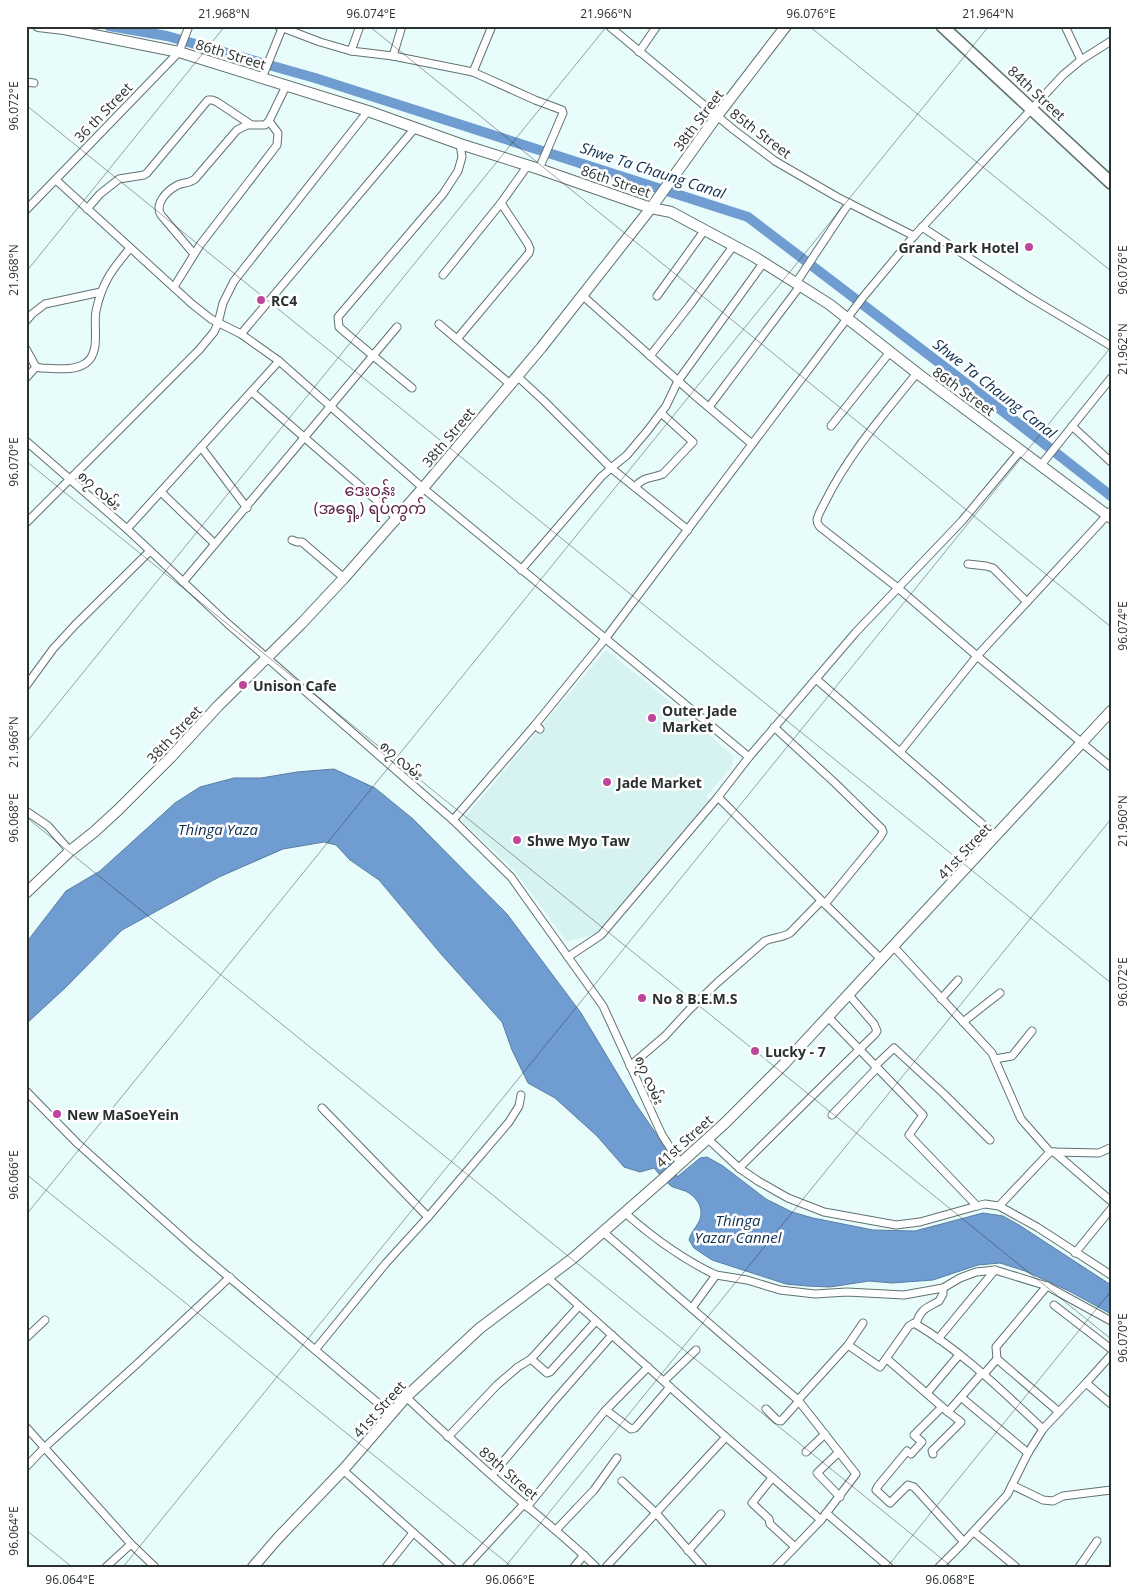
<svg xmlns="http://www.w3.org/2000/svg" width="1137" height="1593" viewBox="0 0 1137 1593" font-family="'Open Sans','Noto Sans Myanmar',sans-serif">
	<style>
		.built { fill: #d6f2f1 }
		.water { fill: #6f9dd2; stroke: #5a7da1 }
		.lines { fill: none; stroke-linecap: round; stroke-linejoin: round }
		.canal { stroke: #6f9dd2; stroke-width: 10 }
		.street-casing { stroke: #607170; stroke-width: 9 }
		.secondary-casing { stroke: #607170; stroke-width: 12 }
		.primary-casing { stroke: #607170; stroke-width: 14 }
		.street { stroke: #fff; stroke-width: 7 }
		.secondary { stroke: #fff; stroke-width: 10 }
		.primary { stroke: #fff; stroke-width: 11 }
		.ticks { fill: none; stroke: #2a3130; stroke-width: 1; stroke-opacity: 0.45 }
		.poi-dot { fill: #bd469b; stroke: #fff; stroke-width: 2 }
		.labels { text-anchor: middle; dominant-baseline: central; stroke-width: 5; stroke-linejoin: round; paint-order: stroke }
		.street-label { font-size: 14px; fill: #2a3130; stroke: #fff }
		.poi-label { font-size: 14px; font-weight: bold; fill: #2a3130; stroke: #fff; text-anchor: start }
		.water-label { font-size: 15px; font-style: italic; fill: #0d2e51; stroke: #fff }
		.quarter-label { font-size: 16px; fill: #5e244d; stroke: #fff }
		.neatline { fill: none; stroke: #2a3130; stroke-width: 2 }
		.ticks-label { font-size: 12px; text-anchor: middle; fill: #2a3130 }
	</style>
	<rect width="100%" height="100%" fill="#e9fcfc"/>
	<!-- built -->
	<path class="built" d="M606,650L699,725L734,757L731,767L706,797L712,802L599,934L566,941L515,871L462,821Z"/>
	<!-- water -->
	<path class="water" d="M334,769L375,788L413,819L507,914L581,1013L635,1103L672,1157L677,1177L700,1158L707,1157L723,1166L766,1199L792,1212L813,1218L873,1230L915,1231L983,1213L1003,1216L1019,1225L1111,1285V1314L1069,1291L1025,1271L1000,1263L978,1265L933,1280L892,1283L869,1281L830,1287L807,1286L786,1284L712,1260L694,1248L689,1240C691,1230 702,1223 701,1212C701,1202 691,1192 682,1190C677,1188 674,1188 671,1186C665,1181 659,1174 654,1168L640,1172L624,1167L597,1136L555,1098L528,1083L512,1050L502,1022L441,954L379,880L350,860L336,845L324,842L283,849L219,877L122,930L65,988L26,1024V943L66,891L100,871L175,803L200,787L234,778H261L297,772Z"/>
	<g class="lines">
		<!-- canal -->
		<path class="canal" d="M109,26L167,36L315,78L748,217L1005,413L1111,496"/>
		<!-- street casing -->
		<g class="street-casing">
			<g id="street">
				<path d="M278,26L320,42L351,51L393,56L473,72L535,100L562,110L563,113L539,169"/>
				<path d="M609,26L734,130L775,161L837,197L914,236"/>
				<path d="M1065,26L1081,60"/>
				<path d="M351,51L360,26"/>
				<path d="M639,52L657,26"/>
				<path d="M393,56L402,26"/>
				<path d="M473,72L492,26"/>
				<path d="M262,78L283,26"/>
				<path d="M26,82L34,83"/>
				<path d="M56,180L192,304L211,319L241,334L279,361L423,488L749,757"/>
				<path d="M87,209L100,194L119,179L144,175L147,173L208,100H212L217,102L250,124"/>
				<path d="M26,210L179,52L189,26"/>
				<path d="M922,227L1029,297L1111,346"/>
				<path d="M194,254L161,215C154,204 167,191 176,186C182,182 189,184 195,179L237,130L247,125H265L269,121L286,86"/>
				<path d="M443,275L501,203L528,165"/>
				<path d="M796,283L849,203"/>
				<path d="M174,287L200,245L277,145L278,133L269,121"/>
				<path d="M583,296L693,394L752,444"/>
				<path d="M657,296L704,231"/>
				<path d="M26,321L32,314L45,304L101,292"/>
				<path d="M439,324L510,384"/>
				<path d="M241,334L415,128"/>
				<path d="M457,339L529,253L530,249L528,244L501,203"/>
				<path d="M26,349L36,367"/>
				<path d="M650,356L690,305L734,245"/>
				<path d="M917,373C884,414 848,455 825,502C822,508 818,514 817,520C817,524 818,524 820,527L898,588L977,656L1111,767"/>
				<path d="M517,376L544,401L611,468L601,477L521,570"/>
				<path d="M26,378L36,367L41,368C55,368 73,372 86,363C101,352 93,327 96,311C102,282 112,270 130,248"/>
				<path d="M412,388L347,334L339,327L338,317L443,194L458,171L462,157L460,144"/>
				<path d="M252,392L397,518"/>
				<path d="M709,407L800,286"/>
				<path d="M831,426L890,352"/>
				<path d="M1072,426L1111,462"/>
				<path d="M26,441L127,529L227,623L453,820L511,877L603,1006L662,1135L680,1163"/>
				<path d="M201,447L247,508"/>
				<path d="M1041,465L1111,378"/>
				<path d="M635,487C644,476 651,479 663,474L693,442L661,413"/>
				<path d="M161,492L215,544"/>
				<path d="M26,523L199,350L214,332L218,323L223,303L234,281L368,111"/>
				<path d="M127,529L279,361"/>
				<path d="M688,530L611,468L627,455L648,430L666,406L678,381L764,262"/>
				<path d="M292,540L297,542H302L344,578"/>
				<path d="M968,564L986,566L993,568L1027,602"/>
				<path d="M183,582L397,327"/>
				<path d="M816,679L996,836"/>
				<path d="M26,686L53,649L75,625L150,551"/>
				<path d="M535,725L605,639L864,296L914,236L1063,75L1081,60L1111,41"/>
				<path d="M774,727L835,783L882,829L883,832L880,837L825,904"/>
				<path d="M900,752L977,656L1111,511"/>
				<path d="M26,811L48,826L70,851"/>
				<path d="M453,820L535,725L540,729"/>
				<path d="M894,947L992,1053L1021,1119L1050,1152H1054L1111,1201"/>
				<path d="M568,957L601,935L718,797"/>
				<path d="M882,960L825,904L718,797L749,757L856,632L962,521L1021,450"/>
				<path d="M941,999L958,980"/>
				<path d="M828,1017L923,1115L909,1135L977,1206"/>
				<path d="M963,1022L1000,993"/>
				<path d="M995,1059L1012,1056L1032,1031"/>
				<path d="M630,1066L665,1036L689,1010L718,982L765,941C774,937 782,938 790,933L821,901"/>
				<path d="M875,1066L894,1048L944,1094L990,1140"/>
				<path d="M26,1091L77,1143L192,1246L391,1414"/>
				<path d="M322,1108L428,1217"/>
				<path d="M832,1115L877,1068"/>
				<path d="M708,1139L739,1168L758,1181L788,1198L824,1212L896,1225L920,1222L977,1206L985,1204L999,1206L1037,1227L1111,1275"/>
				<path d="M1054,1152L1099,1153L1110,1148L1111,1149"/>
				<path d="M739,1168L875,1034L877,1031L874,1024L849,995"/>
				<path d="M999,1206L1050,1152"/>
				<path d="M624,1212C652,1237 682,1259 716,1275L692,1308"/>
				<path d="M602,1231L798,1400L856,1474L821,1520L776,1567"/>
				<path d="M1075,1253L1111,1209"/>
				<path d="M716,1275L747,1280L780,1290L815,1294L847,1292L904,1295L943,1288L960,1278L976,1272L995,1270L1047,1286L1111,1321"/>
				<path d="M548,1278L726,1437L821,1520"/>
				<path d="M1054,1305L1111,1349"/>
				<path d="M916,1324C921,1308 927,1308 939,1301L943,1294V1288"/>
				<path d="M26,1338L45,1320"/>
				<path d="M938,1339L995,1270"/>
				<path d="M848,1345L863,1323"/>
				<path d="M315,1350L386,1263L428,1217L509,1122L519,1106L521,1095"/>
				<path d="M531,1359L547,1373L550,1372L596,1321"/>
				<path d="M887,1359L948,1412L982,1373"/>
				<path d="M997,1359L1059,1412"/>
				<path d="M984,1374L997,1359L996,1347L1047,1286"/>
				<path d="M664,1381L696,1350"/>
				<path d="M1086,1383L1111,1404"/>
				<path d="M927,1393L959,1355"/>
				<path d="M406,1397C445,1434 484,1469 523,1503C548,1524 573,1544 596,1567"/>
				<path d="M962,1398L1028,1453"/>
				<path d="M798,1400L848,1345L880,1367L909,1326L914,1323C962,1351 1002,1391 1043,1429"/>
				<path d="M942,1407L914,1435L922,1442L911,1454L907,1451L878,1486L876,1490L890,1503L908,1485L914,1487L964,1542"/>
				<path d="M766,1409L777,1420L781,1421L799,1401"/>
				<path d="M606,1410L631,1429L635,1428L670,1387"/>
				<path d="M26,1427L131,1544L155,1567"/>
				<path d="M448,1437L497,1385L518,1367L531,1359L579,1306"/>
				<path d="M806,1452L825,1434"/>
				<path d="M839,1452L817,1473L840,1497"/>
				<path d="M933,1454L932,1451L961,1422L948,1412"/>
				<path d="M26,1467L45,1447L138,1363L230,1277"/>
				<path d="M343,1470L452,1567"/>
				<path d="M492,1475L555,1400L612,1335"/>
				<path d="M772,1478L752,1503L769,1519L770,1524L795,1547"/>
				<path d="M622,1481L656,1513L703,1567"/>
				<path d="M1012,1485L1043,1500L1053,1501L1063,1496L1111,1490"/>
				<path d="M527,1507L604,1412L648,1367"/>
				<path d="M826,1513L889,1567"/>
				<path d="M556,1530L594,1490L617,1458"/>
				<path d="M974,1532L1016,1567"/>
				<path d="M688,1551L721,1514"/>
				<path d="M106,1567L131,1544"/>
				<path d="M386,1567L413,1533"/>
				<path d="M466,1567L524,1504"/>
				<path d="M574,1567L584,1555"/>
				<path d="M606,1567L726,1437"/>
				<path d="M939,1567L961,1545L1007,1495L1028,1453L1043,1429L1086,1383L1111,1355"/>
				<path d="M1079,1567L1097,1541"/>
			</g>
		</g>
		<!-- secondary casing -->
		<g class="secondary-casing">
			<g id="secondary">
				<path d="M38,26L64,29L179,52L368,111L460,144L539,169L651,208L671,212L753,256L829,304L917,373L1111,518"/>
				<path d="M26,893L70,851L94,832L118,810L171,757L218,706L301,624L344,578L423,488L541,348L651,208L717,116L786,26"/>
				<path d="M253,1567L278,1538L343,1470L406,1397L480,1328L572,1259L662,1180L725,1123L784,1064L1111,711"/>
			</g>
		</g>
		<!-- primary casing -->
		<g class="primary-casing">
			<path id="primary" d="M942,26L1111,183"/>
		</g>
		<!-- street -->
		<use href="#street" class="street"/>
		<!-- secondary -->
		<use href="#secondary" class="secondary"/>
		<!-- primary -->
		<use href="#primary" class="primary"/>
	</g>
	<!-- ticks -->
	<path class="ticks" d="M369,26L1111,627M809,26L1111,271M26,105L1111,983M26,272L225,26M26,461L1111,1339M26,743L607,26M26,817L952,1567M26,1174L512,1567M26,1215L989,26M26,1530L72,1567M123,1567L1111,347M505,1567L1111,819M887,1567L1111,1291"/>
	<!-- markers -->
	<g class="poi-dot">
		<circle cx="1029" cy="247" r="5"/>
		<circle cx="261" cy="300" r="5"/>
		<circle cx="243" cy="685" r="5"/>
		<circle cx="652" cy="718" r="5"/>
		<circle cx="607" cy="782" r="5"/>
		<circle cx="517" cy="840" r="5"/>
		<circle cx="642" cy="998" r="5"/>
		<circle cx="755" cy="1051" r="5"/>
		<circle cx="57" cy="1114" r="5"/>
	</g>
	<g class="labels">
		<!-- street labels -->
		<g class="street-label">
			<text transform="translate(231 54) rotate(17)">86th Street</text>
			<text transform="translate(1037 93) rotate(43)">84th Street</text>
			<text transform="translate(103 112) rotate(-46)">36 th Street</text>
			<text transform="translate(698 120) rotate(-53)">38th Street</text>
			<text transform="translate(761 133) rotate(37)">85th Street</text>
			<text transform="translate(616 181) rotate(19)">86th Street</text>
			<text transform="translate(964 391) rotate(36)">86th Street</text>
			<text transform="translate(448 437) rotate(-50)">38th Street</text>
			<text transform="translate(100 490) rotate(41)">၈၇ လမ်း</text>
			<text transform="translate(174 734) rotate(-47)">38th Street</text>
			<text transform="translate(402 760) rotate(41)">၈၇ လမ်း</text>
			<text transform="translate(964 851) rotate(-47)">41st Street</text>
			<text transform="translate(650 1080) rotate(66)">၈၇ လမ်း</text>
			<text transform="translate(684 1141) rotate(-42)">41st Street</text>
			<text transform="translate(379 1409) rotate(-48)">41st Street</text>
			<text transform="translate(509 1473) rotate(41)">89th Street</text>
		</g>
		<!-- poi labels -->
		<g class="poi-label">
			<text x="1019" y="247" text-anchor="end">Grand Park Hotel</text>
			<text x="271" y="300">RC4</text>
			<text x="253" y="685">Unison Cafe</text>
			<text x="662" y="710">Outer Jade<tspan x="662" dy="16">Market</tspan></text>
			<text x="617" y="782">Jade Market</text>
			<text x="527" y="840">Shwe Myo Taw</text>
			<text x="652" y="998">No 8 B.E.M.S</text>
			<text x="765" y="1051">Lucky - 7</text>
			<text x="67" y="1114">New MaSoeYein</text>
		</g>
		<!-- water labels -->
		<g class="water-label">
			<text transform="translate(653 170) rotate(18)">Shwe Ta Chaung Canal</text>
			<text transform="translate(995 388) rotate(38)">Shwe Ta Chaung Canal</text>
			<text x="218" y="829">Thinga Yaza</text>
			<text x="738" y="1220">Thinga<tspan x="738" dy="17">Yazar Cannel</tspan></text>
		</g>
		<!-- quarter labels -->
		<g class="quarter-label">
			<text x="370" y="490">ဒေးဝန်း<tspan x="370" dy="18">(အရှေ့) ရပ်ကွက်</tspan></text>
		</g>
	</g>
	<!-- border -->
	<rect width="1137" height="1593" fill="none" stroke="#ffffff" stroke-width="55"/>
	<rect x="28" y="28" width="1082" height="1538" class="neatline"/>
	<g class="ticks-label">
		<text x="224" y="18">21.968°N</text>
		<text x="371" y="18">96.074°E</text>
		<text x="606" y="18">21.966°N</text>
		<text x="811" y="18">96.076°E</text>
		<text x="988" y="18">21.964°N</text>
		<text transform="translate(14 106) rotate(-90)" y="4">96.072°E</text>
		<text transform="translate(1123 270) rotate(-90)" y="4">96.076°E</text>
		<text transform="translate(14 270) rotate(-90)" y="4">21.968°N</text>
		<text transform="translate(1123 349) rotate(-90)" y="4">21.962°N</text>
		<text transform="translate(14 462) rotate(-90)" y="4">96.070°E</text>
		<text transform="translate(1123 626) rotate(-90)" y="4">96.074°E</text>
		<text transform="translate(14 742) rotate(-90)" y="4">21.966°N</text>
		<text transform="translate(14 818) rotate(-90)" y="4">96.068°E</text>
		<text transform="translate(1123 821) rotate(-90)" y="4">21.960°N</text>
		<text transform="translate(1123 982) rotate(-90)" y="4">96.072°E</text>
		<text transform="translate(14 1175) rotate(-90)" y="4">96.066°E</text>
		<text transform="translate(1123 1338) rotate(-90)" y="4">96.070°E</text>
		<text transform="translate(14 1531) rotate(-90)" y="4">96.064°E</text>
		<text x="70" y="1584">96.064°E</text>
		<text x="510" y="1584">96.066°E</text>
		<text x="950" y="1584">96.068°E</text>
	</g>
</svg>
